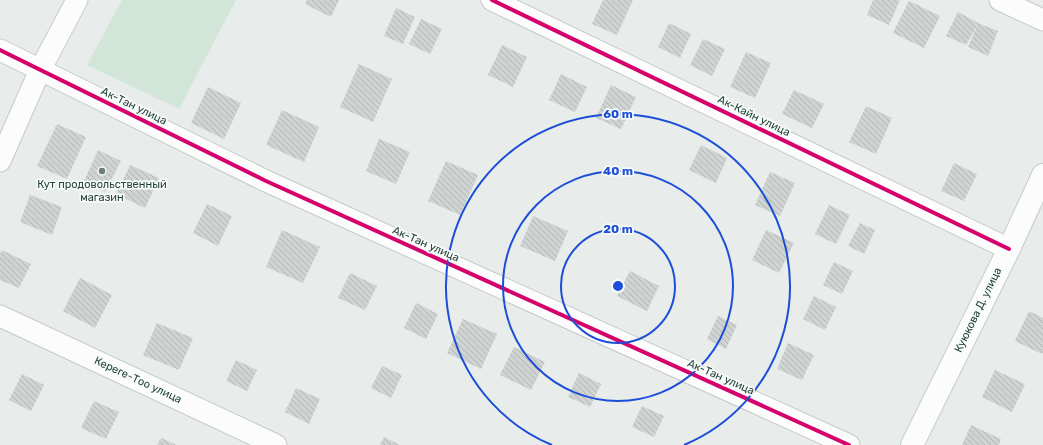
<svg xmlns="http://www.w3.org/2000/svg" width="1043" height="445" viewBox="0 0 1043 445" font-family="Rubik,sans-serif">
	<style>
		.garden { fill: #d1e6d8 }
		.building { fill: url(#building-back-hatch) }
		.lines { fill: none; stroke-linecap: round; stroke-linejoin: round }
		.street-casing { stroke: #c5cac8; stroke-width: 23 }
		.secondary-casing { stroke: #c3cbc8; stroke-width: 24 }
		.street { stroke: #fcfcfc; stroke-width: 21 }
		.secondary { stroke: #fcfcfc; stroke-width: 22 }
		.cycleway-casing { stroke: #f7fbf9; stroke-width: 6 }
		.cycleway { stroke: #d6006c; stroke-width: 4 }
		.ring { fill: none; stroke: #1d4ed8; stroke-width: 2 }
		.poi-dot { fill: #697e78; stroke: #f7fbf9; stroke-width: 1.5 }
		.labels { text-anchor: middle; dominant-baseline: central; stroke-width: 3.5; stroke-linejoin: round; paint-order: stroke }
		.street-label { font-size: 11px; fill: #24423a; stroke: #f7fbf9 }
		.poi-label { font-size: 11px; fill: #24423a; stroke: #f7fbf9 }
		.centre { fill: #1d4ed8; stroke: #f7fbf9; stroke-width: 2 }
		.ring-label { font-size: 12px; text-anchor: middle; font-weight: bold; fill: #1d4ed8; stroke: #f7fbf9; stroke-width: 3.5; stroke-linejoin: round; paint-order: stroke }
	</style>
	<defs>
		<pattern id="building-back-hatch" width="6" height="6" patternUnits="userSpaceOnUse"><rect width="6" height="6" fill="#cfd4d2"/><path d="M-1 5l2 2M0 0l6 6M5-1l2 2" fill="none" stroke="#b2b7b5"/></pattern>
	</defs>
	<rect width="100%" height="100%" fill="#e8edeb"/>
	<!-- garden -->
	<path class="garden" d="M122,0H236L179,109L87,65Z"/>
	<!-- building -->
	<g class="building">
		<path d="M307,0H339L331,17L305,4Z"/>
		<path d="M603,0H633L617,35L592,24Z"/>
		<path d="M873,0H900L889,25L867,15Z"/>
		<path d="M909,1L940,16L924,48L893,33Z"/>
		<path d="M396,8L415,17L403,44L384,36Z"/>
		<path d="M958,12L978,23L998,31L988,56L968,47L978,24L966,45L946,36Z"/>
		<path d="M421,19L442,29L430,54L409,44Z"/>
		<path d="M669,23L691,34L680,58L658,47Z"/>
		<path d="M703,39L725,49L712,76L690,65Z"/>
		<path d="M502,45L527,57L513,87L488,75Z"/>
		<path d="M746,52L771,63L755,98L730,87Z"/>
		<path d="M359,64L392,79L373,122L340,107Z"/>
		<path d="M561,74L587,87L575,112L549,100Z"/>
		<path d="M611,85L636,97L621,129L596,118Z"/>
		<path d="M208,87L241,103L224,139L191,123Z"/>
		<path d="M794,90L824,104L812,128L782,114Z"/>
		<path d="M866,106L892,118L876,154L849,142Z"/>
		<path d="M282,110L319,127L304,162L266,145Z"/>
		<path d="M57,124L86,137L67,179L37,166Z"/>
		<path d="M379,139L410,152L396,184L366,171Z"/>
		<path d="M701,145L727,158L716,183L689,170Z"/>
		<path d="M98,150L121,161L105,192L84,181Z"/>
		<path d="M446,161L478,175L460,215L428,201Z"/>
		<path d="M954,163L977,174L964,201L941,191Z"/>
		<path d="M130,165L159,178L145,208L116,194Z"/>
		<path d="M770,172L795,183L780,216L755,205Z"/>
		<path d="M30,195L62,207L52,235L20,222Z"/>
		<path d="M207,204L232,216L218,246L193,233Z"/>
		<path d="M829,205L850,215L836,244L815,234Z"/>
		<path d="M533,216L568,231L555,261L520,246Z"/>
		<path d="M860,223L875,230L864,254L848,246Z"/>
		<path d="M282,230L320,247L303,283L266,267Z"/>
		<path d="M766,230L794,243L779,273L752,260Z"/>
		<path d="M2,250L31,264L19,288L0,280V254Z"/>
		<path d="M834,262L853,271L842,294L823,285Z"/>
		<path d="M630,271L659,286L647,311L617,296Z"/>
		<path d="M350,273L377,286L365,310L338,298Z"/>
		<path d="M80,278L112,295L95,328L63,311Z"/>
		<path d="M814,296L836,307L825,330L803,319Z"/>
		<path d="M416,303L438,314L426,339L404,328Z"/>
		<path d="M1029,311L1043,318V352L1042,354L1015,341Z"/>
		<path d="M718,316L737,325L726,349L707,339Z"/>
		<path d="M463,319L497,334L481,369L447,353Z"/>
		<path d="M157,323L193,338L179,370L143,355Z"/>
		<path d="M788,343L814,355L802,380L777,369Z"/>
		<path d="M514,347L545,362L531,390L500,375Z"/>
		<path d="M236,360L257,370L247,391L226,381Z"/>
		<path d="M382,366L402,375L391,398L371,388Z"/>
		<path d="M995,370L1025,384L1012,412L982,397Z"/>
		<path d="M579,373L601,384L590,407L568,397Z"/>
		<path d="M22,374L44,385L31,411L9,400Z"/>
		<path d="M296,388L320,399L309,424L285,412Z"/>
		<path d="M94,401L119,412L106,439L81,428Z"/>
		<path d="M642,406L664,416L654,437L632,427Z"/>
		<path d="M971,425L1001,439L999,445H962Z"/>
		<path d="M384,437L400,445H380Z"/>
		<path d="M161,438L177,445H157Z"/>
	</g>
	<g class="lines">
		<!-- street casing -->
		<g class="street-casing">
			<g id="street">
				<path d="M492,0L1009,249"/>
				<path d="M1000,0L1043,20"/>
				<path d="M0,50L266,181L849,445"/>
				<path d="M0,161L40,70L77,0"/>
				<path d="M0,316L276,445"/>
			</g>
		</g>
		<!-- secondary casing -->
		<g class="secondary-casing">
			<path id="secondary" d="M912,445L1009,249L1043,175"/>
		</g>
		<!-- street -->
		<use href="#street" class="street"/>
		<!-- secondary -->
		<use href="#secondary" class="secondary"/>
		<!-- cycleway casing -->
		<g class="cycleway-casing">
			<g id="cycleway">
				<path d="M492,0L1009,249"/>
				<path d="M0,50L266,181L849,445"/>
			</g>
		</g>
		<!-- cycleway -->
		<use href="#cycleway" class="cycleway"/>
	</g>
	<!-- distance rings -->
	<g class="ring">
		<circle cx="618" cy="286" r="57"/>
		<circle cx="618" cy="286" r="115"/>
		<path d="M552 445A172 172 0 1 1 684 445"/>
	</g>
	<!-- markers -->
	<circle class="poi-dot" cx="102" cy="171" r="4"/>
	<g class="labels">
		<!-- street labels -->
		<g class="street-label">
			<text transform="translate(134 106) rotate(26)">Ак-Тан улица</text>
			<text transform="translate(754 116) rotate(26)">Ак-Кайн улица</text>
			<text transform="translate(426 244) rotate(24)">Ак-Тан улица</text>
			<text transform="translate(978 310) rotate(-64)">Куюкова Д. улица</text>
			<text transform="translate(721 377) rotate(24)">Ак-Тан улица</text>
			<text transform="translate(138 380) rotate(25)">Кереге-Тоо улица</text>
		</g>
		<!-- poi labels -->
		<g class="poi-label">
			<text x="102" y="184">Кут продовольственный<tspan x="102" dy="13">магазин</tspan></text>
		</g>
	</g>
	<circle cx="618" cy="286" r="6" class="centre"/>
	<g class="ring-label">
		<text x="618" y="118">60 m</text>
		<text x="618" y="175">40 m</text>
		<text x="618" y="233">20 m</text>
	</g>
</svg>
